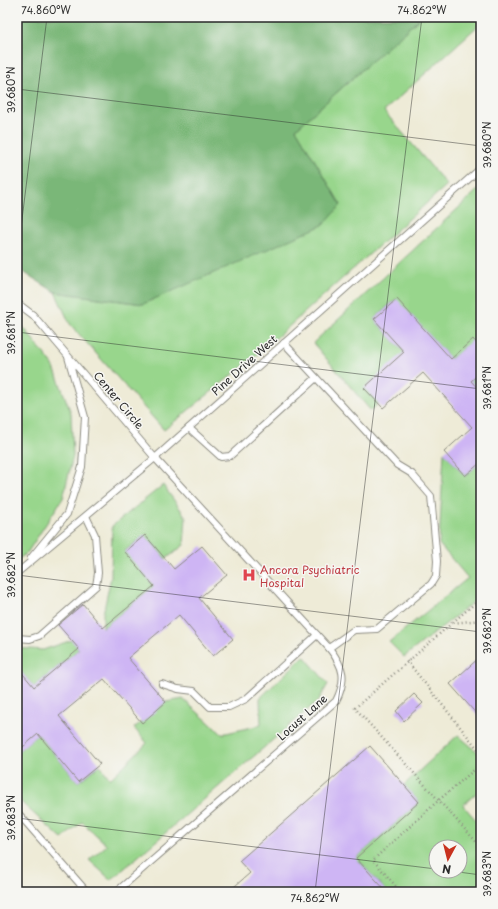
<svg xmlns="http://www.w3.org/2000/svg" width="498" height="909" viewBox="0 0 498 909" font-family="'Playpen Sans',sans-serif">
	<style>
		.green { fill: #98d68c; stroke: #62805c; fill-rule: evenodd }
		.forest { fill: #7ab778; stroke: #527152 }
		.building { fill: #ceb5f4 }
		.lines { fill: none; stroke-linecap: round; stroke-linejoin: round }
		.lane-casing { stroke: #8c8b81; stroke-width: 8 }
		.path { stroke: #8c8b81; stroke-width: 2.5; stroke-dasharray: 1 3; stroke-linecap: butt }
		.lane { stroke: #fff; stroke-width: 6 }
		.ticks { fill: none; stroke: #2b2b2b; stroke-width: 1; stroke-opacity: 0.45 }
		.labels { text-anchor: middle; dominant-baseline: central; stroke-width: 3; stroke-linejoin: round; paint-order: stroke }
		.street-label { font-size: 11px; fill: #2b2b2b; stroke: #f6f6f2 }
		.health-label { font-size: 11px; fill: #be3a42; stroke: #f6f6f2; text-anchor: start }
		.neatline { fill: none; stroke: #2b2b2b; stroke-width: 1.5 }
		.ticks-label { font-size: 10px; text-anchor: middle; fill: #2b2b2b }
	</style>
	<rect width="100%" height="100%" fill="#f6f6f2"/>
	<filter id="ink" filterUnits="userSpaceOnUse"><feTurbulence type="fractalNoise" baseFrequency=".025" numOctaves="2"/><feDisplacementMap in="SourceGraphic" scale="8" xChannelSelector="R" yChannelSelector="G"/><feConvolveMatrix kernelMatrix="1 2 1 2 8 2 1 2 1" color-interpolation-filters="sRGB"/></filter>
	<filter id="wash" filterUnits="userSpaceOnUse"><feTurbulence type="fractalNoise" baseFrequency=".012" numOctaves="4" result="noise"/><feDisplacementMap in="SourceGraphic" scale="16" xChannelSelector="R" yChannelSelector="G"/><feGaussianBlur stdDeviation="0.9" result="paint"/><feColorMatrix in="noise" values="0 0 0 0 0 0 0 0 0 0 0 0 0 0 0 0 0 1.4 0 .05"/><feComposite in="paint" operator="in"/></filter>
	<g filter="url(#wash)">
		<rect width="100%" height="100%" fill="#eeebd7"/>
		<!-- green -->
		<g class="green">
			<path d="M421,17H481V23L384,111L447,185L257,355L164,430L70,324L55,292L143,304L341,205L296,129Z"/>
			<path d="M481,187V348L473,340L451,359L396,299L374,319L404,352L378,403L371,411L313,343Z"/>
			<path d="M17,323L24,328L53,365L71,413L73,456L63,498L27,553L17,560Z"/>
			<path d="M481,372V392L471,381Z"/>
			<path d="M444,452L465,476L481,462V596L404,657L389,642L468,578L439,544Z"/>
			<path d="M163,485L186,517L184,545L166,559L145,535L125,551L154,586L103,628V614L111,577L112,526Z"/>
			<path d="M72,640L79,649L34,687L17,667V648L43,650Z"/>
			<path d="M304,656L328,684L319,700L111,880L89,860L107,845L82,822L62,839L23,804L17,797V752L38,734L78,782L100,765L110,779L147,743L134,728L166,702L183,699L222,734L261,725L260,698Z"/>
			<path d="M458,735L481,755V789L463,805L481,826V892H387L356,858L419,802L404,785ZM436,847H460V871H436Z"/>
		</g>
		<!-- forest -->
		<path class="forest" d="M17,17H421L296,129L341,205L323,225L143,304L55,292L17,268Z"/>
		<g id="blocks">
			<!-- building -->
			<g class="building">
				<path d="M397,299L451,359L473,339L481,348V372L471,381L481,392V462L465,476L444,452L472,427L423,373L383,408L364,388L404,352L374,319Z"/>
				<path d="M145,535L174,569L202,546L227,575L199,598L233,639L213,656L179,615L128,658L166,702L142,723L104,679L59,716L100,764L78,782L38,734L17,752V667L34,687L79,649L58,625L83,604L103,628L154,586L125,552Z"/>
				<path d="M481,656V719L450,684Z"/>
				<path d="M414,694L423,703L404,721L396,711Z"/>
				<path d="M370,746L419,802L356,858L387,892H228L250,873L239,861Z"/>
			</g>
		</g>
	</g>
	<g filter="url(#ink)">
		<use href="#blocks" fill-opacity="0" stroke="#8c8b81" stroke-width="1"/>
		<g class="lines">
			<!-- lane casing -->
			<g class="lane-casing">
				<g id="lane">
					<path d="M17,303L33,315L155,458L329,648C344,667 347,679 336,701L116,892"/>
					<path d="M284,343L397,465L412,474L431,496L437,561L436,576L431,584L377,629L354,630L329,648"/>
					<path d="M189,428L221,457L230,456L316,378"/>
					<path d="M31,558L67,514L82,467L85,417L68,357"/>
					<path d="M17,573L155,458L481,168"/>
					<path d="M17,638L30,639L39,636L96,586L98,573L95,535L86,516"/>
					<path d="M162,684L178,689L194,691L210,707H229L246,699L317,635"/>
					<path d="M17,812L87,892"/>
				</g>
			</g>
			<!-- path -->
			<g class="path">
				<path d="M481,208L479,223L481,240"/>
				<path d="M481,598L452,623L481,620"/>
				<path d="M452,623L355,708L481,847"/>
				<path d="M407,661L481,753"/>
				<path d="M401,892L373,860L439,800L481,764"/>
			</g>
			<!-- lane -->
			<use href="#lane" class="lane"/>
		</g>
	</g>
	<!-- ticks -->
	<path class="ticks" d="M17,89L481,146M17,260L47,17M17,332L481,389M17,575L481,632M17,818L436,869M451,871L481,875M315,892L422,17"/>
	<!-- icons -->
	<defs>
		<g id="hospital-bare" transform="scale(1.08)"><path d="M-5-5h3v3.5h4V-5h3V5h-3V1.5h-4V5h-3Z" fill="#e0444e" stroke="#f6f6f2" stroke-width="2.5" paint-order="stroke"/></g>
	</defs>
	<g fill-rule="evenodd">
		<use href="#hospital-bare" x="249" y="575"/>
	</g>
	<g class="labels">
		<!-- street labels -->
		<g class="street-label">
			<text transform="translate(244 365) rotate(-42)">Pine Drive West</text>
			<text transform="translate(119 400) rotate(50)">Center Circle</text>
			<text transform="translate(302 717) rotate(-42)">Locust Lane</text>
		</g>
		<!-- health labels -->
		<g class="health-label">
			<text x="260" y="569">Ancora Psychiatric<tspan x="260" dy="13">Hospital</tspan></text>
		</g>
	</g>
	<!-- margin -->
	<rect width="498" height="909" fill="none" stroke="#f6f6f2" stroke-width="44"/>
	<!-- north arrow -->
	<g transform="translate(448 859) rotate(187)"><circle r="19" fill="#f6f6f2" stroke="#a5a5a2"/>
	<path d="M0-3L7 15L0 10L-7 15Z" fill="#c8321e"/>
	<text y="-6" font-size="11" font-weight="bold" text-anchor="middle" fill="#2b2b2b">N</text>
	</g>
	<rect x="22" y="22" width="454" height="865" class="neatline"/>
	<g class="ticks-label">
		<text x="46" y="14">74.860°W</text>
		<text x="422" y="14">74.862°W</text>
		<text transform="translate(11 90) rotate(-90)" y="4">39.680°N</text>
		<text transform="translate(487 145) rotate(-90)" y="4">39.680°N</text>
		<text transform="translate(11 333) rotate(-90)" y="4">39.681°N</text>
		<text transform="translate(487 388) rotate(-90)" y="4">39.681°N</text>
		<text transform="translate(11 575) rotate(-90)" y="4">39.682°N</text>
		<text transform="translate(487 631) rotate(-90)" y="4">39.682°N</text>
		<text transform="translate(11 818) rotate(-90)" y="4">39.683°N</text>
		<text transform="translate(487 874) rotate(-90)" y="4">39.683°N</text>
		<text x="315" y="902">74.862°W</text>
	</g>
</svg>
